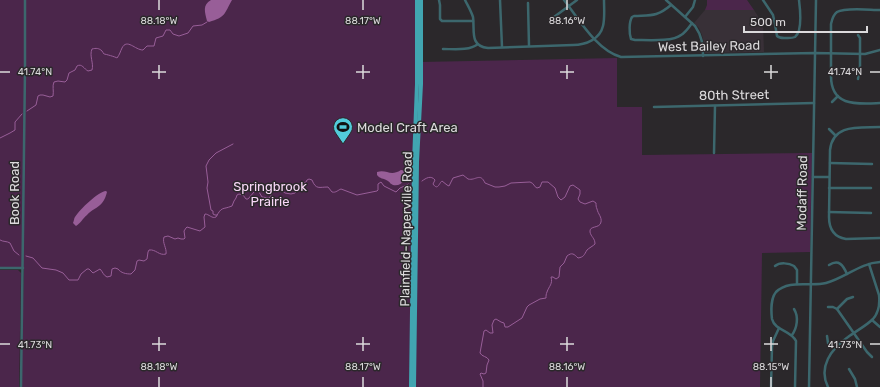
<svg xmlns="http://www.w3.org/2000/svg" width="880" height="387" viewBox="0 0 880 387" font-family="Rubik,sans-serif">
	<style>
		.built { fill: #383037 }
		.green { fill: #4b264b }
		.water { fill: #985e98 }
		.lines { fill: none; stroke-linecap: round; stroke-linejoin: round }
		.stream { stroke: #985e98; stroke-width: 1 }
		.minor { stroke: #3c676d; stroke-width: 2.5 }
		.major { stroke: #41a5b1; stroke-width: 4 }
		.ticks { fill: none; stroke: #dcdadc; stroke-width: 1.5 }
		.labels { text-anchor: middle; dominant-baseline: central; stroke-width: 3; stroke-linejoin: round; paint-order: stroke }
		.street-label { font-size: 13px; fill: #dcdadc; stroke: #2b282b }
		.poi-label { font-size: 13px; fill: #dcdadc; stroke: #2b282b; text-anchor: start }
		.park-label { font-size: 13px; fill: #f8d7f7; stroke: #2b282b }
		.ticks-label { font-size: 10px; text-anchor: middle; fill: #dcdadc; stroke: #2b282b; stroke-width: 3; stroke-linejoin: round; paint-order: stroke }
	</style>
	<rect width="100%" height="100%" fill="#2b282b"/>
	<!-- built -->
	<path class="built" d="M705,10H754L763,24L764,52L705,53L704,43L702,35L699,28L694,23Z"/>
	<!-- green -->
	<g class="green">
		<path d="M0,0H416L420,62L617,58V107H642V155L812,153L810,252L762,253L760,387H21L24,267H0Z"/>
		<path d="M707,0H747L754,10H705L707,5Z"/>
		<path d="M0,270H18L21,273L19,387H0Z"/>
	</g>
	<!-- water -->
	<g class="water">
		<path d="M211,0H232C224,14 226,17 209,22L207,21C205,12 202,5 211,0Z"/>
		<path d="M401,170L406,171C407,178 402,187 393,185C389,183 391,183 388,181C383,178 380,179 377,175V172C387,169 390,177 401,170Z"/>
		<path d="M106,191L107,192C106,196 105,199 102,203C98,208 91,210 87,215C83,218 80,224 76,226L73,223C74,221 74,218 75,217C80,209 98,192 106,191Z"/>
	</g>
	<g class="lines">
		<!-- stream -->
		<g class="stream">
			<path d="M27,111L36,105L38,96L40,95H43L50,97L53,96C54,91 52,86 54,82L58,81L65,82L67,80L69,73L75,70L77,66C82,63 84,69 88,71L92,70C94,63 89,56 92,49C96,48 99,48 102,51C103,52 103,53 104,54C105,54 116,57 117,58C120,54 120,52 122,48C127,38 135,50 143,50L147,46H154L156,38L163,36L166,30H170L173,34L179,36L188,33L193,26L202,25L207,22"/>
			<path d="M0,138L10,133L15,130V122L22,114"/>
			<path d="M422,181C426,178 431,175 435,180L433,184C438,191 439,183 442,181L447,185L449,186L453,178L463,175C465,176 466,178 468,179C476,181 480,172 485,183L495,187H499L505,186L511,183L530,182C534,183 534,187 537,188L540,187L542,182H548L555,188L558,197L561,200L565,197L570,186L573,185L580,190V194L578,199L580,202L585,204L593,201L596,203C596,205 596,207 597,209C598,214 602,217 601,222C600,229 589,225 590,232C591,237 595,238 595,244C593,246 589,248 587,250C584,255 584,257 578,258C574,254 572,252 567,256L564,263L560,267L559,277L556,279L553,277H551C553,284 549,286 547,292C546,294 546,296 546,298L540,299L529,305L527,307L522,318L508,327H505L504,323L501,322L496,319L494,320L492,325L493,333H490L486,330L484,331L480,353C482,357 487,356 489,360L487,365L486,373L484,374L481,373L480,374L483,381V387"/>
			<path d="M217,215H215L213,214V211L211,210L207,188L208,182L206,166L209,160L216,153L233,144"/>
			<path d="M0,240C3,242 7,241 10,243L14,251L19,255"/>
			<path d="M26,256L33,258L42,268L56,270L63,273L69,280H78L81,274L87,269H89L93,273L100,269C103,272 103,275 107,277L111,276L112,269L115,268L118,269C121,273 126,274 131,274L135,270L137,261L139,260L144,261L147,259L148,252L149,250C156,249 159,256 166,254C167,248 162,243 164,237L168,236L175,239L178,238L181,239H184L185,238L184,231L186,228L187,227L200,231L205,227L204,217L205,214C209,214 212,219 216,217C222,206 222,210 232,206L234,201L236,198L237,195L239,194L243,195L246,199H248L254,192L257,190L259,192L262,197L269,198C272,196 271,192 274,190H281L285,193L291,194L295,193L297,191L301,185L306,182L307,180L309,179L312,180C316,190 319,187 328,187L332,192C336,193 338,190 341,189L357,195L377,191L378,190V184L381,182L384,186L396,192L400,188L407,185L408,184"/>
		</g>
		<!-- minor -->
		<g class="minor">
			<path d="M439,0L440,5V19L442,21H473"/>
			<path d="M465,0C468,6 471,11 473,17C475,30 469,46 488,48L573,45C586,45 600,39 603,26C605,18 604,8 604,0"/>
			<path d="M500,0L502,47"/>
			<path d="M564,0C579,19 597,51 621,57L815,53L865,54L880,50"/>
			<path d="M666,0L695,26C702,36 703,45 703,56"/>
			<path d="M763,0L773,15L775,24L777,36C780,39 784,38 788,38C791,38 793,38 795,37C803,31 800,8 799,0"/>
			<path d="M528,3L529,46"/>
			<path d="M671,5C657,17 651,15 634,16L632,17C629,22 629,33 631,39L635,40C647,40 673,42 681,35C686,32 689,27 692,23"/>
			<path d="M880,10C870,10 845,7 837,12C833,15 832,19 831,24V76C831,107 857,104 880,103"/>
			<path d="M554,17L577,0"/>
			<path d="M685,17L693,7L695,0"/>
			<path d="M858,35L860,38V66L858,79"/>
			<path d="M443,49C454,49 469,51 478,44"/>
			<path d="M832,102L838,96"/>
			<path d="M654,107L814,103"/>
			<path d="M880,127C860,128 833,123 830,150L829,217C829,229 834,237 846,239L880,238"/>
			<path d="M829,129L835,135"/>
			<path d="M714,153L715,106"/>
			<path d="M830,163L872,164"/>
			<path d="M813,177H829"/>
			<path d="M829,188H871"/>
			<path d="M829,212L871,213"/>
			<path d="M829,265C839,259 843,265 847,274"/>
			<path d="M775,266C780,262 789,263 794,266L797,270V284"/>
			<path d="M0,268H23"/>
			<path d="M828,307H833L837,309L867,352L872,357"/>
			<path d="M837,309L847,299L853,297"/>
			<path d="M872,320L880,327"/>
			<path d="M792,335C797,328 799,317 794,309"/>
			<path d="M827,336L828,343L834,349"/>
			<path d="M849,369L855,379L857,387"/>
			<path d="M21,387L25,70V0"/>
			<path d="M771,387L772,347L773,341L779,328"/>
			<path d="M795,387L796,341C791,330 775,331 772,319C771,311 771,298 776,292C789,279 810,287 826,283C845,278 860,263 880,262"/>
			<path d="M809,387L816,0"/>
			<path d="M828,387C818,367 831,349 848,337C856,331 866,326 873,319C879,312 880,304 879,295L869,264"/>
		</g>
		<!-- major -->
		<g class="major">
			<path d="M411,387L414,162L417,84V0"/>
			<path d="M414,387L417,162L421,84V0"/>
		</g>
	</g>
	<!-- ticks -->
	<path class="ticks" d="M159,0V10M363,0V10M567,0V10M159,65V79M363,65V79M567,65V79M771,65V79M0,72H10M152,72H166M356,72H370M560,72H574M764,72H778M870,72H880M159,337V351M363,337V351M567,337V351M771,337V351M0,344H10M152,344H166M356,344H370M560,344H574M764,344H778M870,344H880M159,377V387M363,377V387M567,377V387M771,377V387"/>
	<!-- icons -->
	<defs>
		<g id="stadium-pin" transform="scale(1)"><path d="M0 17L-7.5 6A9.5 9.5 0 1 1 7.5 6Z" fill="#52cbda" stroke="#2b282b"/><path d="M0-5a6.5 5 0 1 0 0 10a6.5 5 0 1 0 0-10ZM-3.5-1.8h7v3.6h-7Z" fill="#111"/></g>
	</defs>
	<g fill-rule="evenodd">
		<use href="#stadium-pin" x="343" y="127"/>
	</g>
	<g class="labels">
		<!-- street labels -->
		<g class="street-label">
			<text transform="translate(709 46) rotate(-1)">West Bailey Road</text>
			<text transform="translate(734 95) rotate(-1)">80th Street</text>
			<text transform="translate(14 193) rotate(-90)">Book Road</text>
			<text transform="translate(802 193) rotate(-89)">Modaff Road</text>
			<text transform="translate(406 229) rotate(-89)">Plainfield-Naperville Road</text>
		</g>
		<!-- poi labels -->
		<g class="poi-label">
			<text x="357" y="127">Model Craft Area</text>
		</g>
		<!-- park labels -->
		<g class="park-label">
			<text x="270" y="186">Springbrook<tspan x="270" dy="15">Prairie</tspan></text>
		</g>
	</g>
	<g class="ticks-label">
		<text x="159" y="24">88.18°W</text>
		<text x="363" y="24">88.17°W</text>
		<text x="567" y="24">88.16°W</text>
		<text x="35" y="75">41.74°N</text>
		<text x="845" y="75">41.74°N</text>
		<text x="35" y="348">41.73°N</text>
		<text x="845" y="348">41.73°N</text>
		<text x="159" y="370">88.18°W</text>
		<text x="363" y="370">88.17°W</text>
		<text x="567" y="370">88.16°W</text>
		<text x="771" y="370">88.15°W</text>
	</g>
	<!-- scale -->
	<path d="M744 26v6h123v-6" fill="none" stroke="#dcdadc" stroke-width="2"/>
	<text x="750" y="26" font-size="12" fill="#dcdadc" stroke="#2b282b" stroke-width="3" paint-order="stroke">500 m</text>
</svg>
